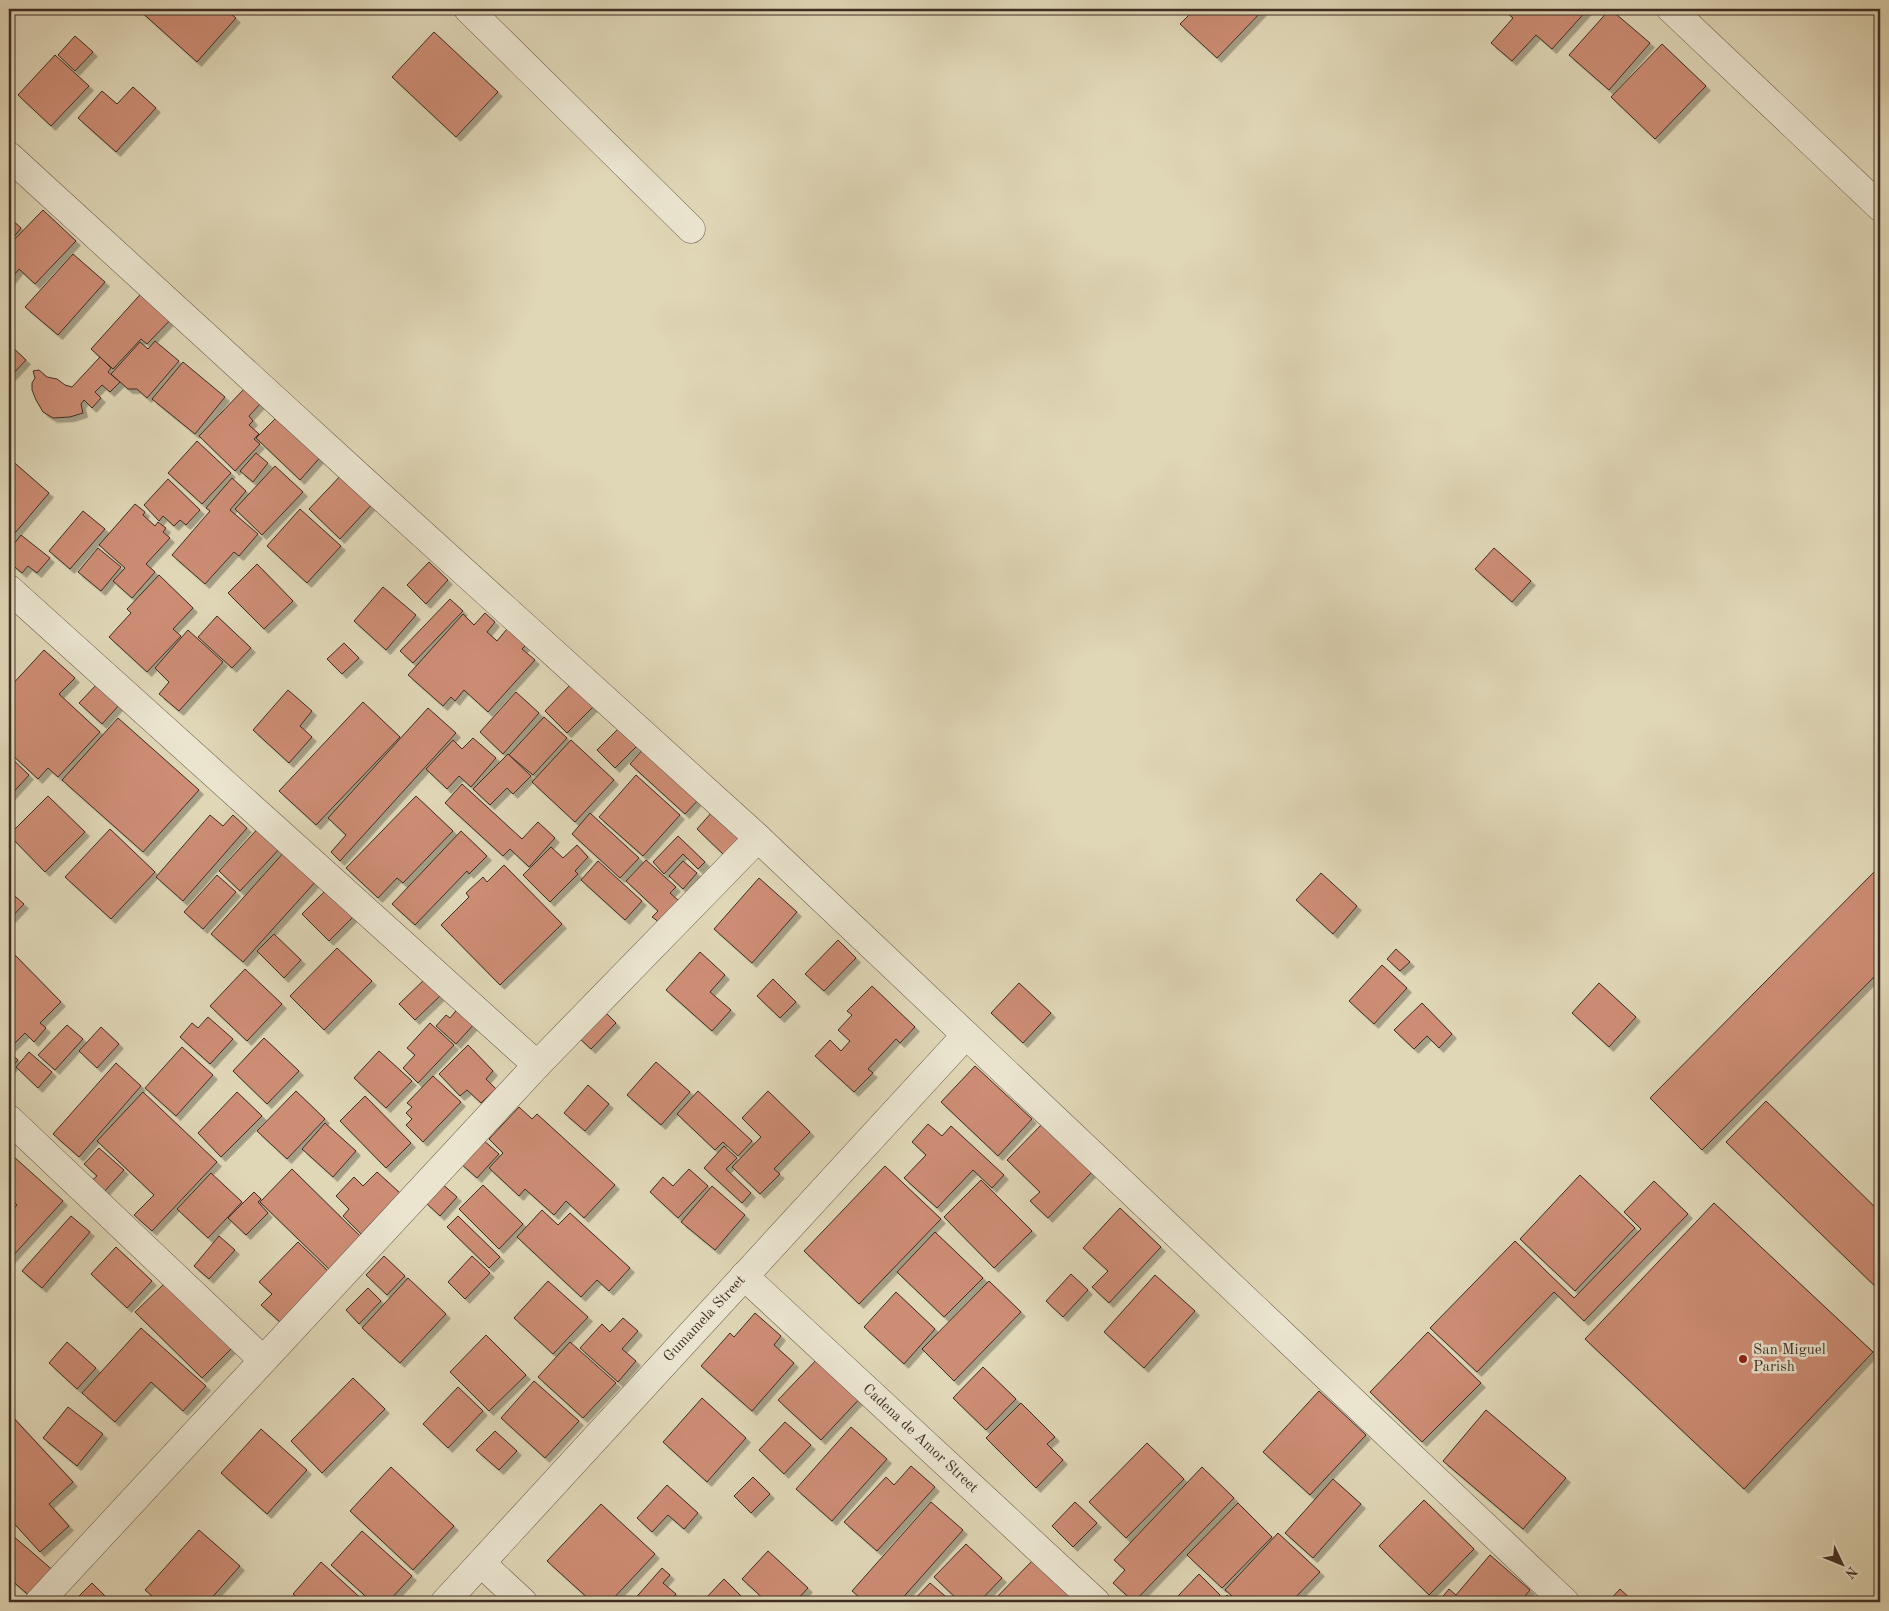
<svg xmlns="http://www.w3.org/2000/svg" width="1889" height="1611" viewBox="0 0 1889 1611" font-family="'Old Standard TT',serif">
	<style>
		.building { fill: #cd8d75; stroke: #3f2d23; filter: url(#shadow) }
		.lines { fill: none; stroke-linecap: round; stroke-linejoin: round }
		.minor-casing { stroke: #675848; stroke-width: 29 }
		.minor { stroke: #ebe5d0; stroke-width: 28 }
		.poi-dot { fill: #8f2418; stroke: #ebe5d0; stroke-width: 2 }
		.labels { text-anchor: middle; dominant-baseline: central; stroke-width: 5; stroke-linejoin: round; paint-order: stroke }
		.street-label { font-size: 15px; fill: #3f2d23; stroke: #ebe5d0 }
		.poi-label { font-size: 15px; fill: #3f2d23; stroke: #ebe5d0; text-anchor: start }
	</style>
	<defs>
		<filter id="shadow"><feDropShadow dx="4.5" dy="4.5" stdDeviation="0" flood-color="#0004"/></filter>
	</defs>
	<rect width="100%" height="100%" fill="#e0d7b7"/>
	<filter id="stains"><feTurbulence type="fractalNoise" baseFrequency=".004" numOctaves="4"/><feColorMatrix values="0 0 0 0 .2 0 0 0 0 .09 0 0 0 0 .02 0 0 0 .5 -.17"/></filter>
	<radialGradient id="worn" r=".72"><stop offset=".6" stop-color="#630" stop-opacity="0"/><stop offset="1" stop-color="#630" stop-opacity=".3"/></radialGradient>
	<!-- building -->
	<g class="building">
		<path d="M138,9H225L236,18L197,62Z"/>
		<path d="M1195,9H1264L1217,58L1180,24Z"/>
		<path d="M1503,9H1588L1552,49L1536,35L1512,61L1491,43L1513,18Z"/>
		<path d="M1610,9L1650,43L1609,90L1569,55Z"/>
		<path d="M434,32L498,92L456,137L392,77Z"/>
		<path d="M75,36L93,52L75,71L58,55Z"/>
		<path d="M1662,44L1706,86L1655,139L1611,97Z"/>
		<path d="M55,55L89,86L51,126L18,95Z"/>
		<path d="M133,87L156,108L116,152L78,118L102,91L117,104Z"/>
		<path d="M43,210L76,241L35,284L19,269L11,279L9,277V245Z"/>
		<path d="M9,217L21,228L9,243Z"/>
		<path d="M73,254L105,282L58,335L25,307Z"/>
		<path d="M147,287L176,314L147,344L141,339L113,369L91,349Z"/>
		<path d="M155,341L179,361L147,398L137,389H128L111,374L140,342L148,349Z"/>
		<path d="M9,344L26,360L9,378Z"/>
		<path d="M100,357L111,368L108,372L120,382L110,392L102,385L95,392L101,398L92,408L84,400L81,404L83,413L70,417L53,418L43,412L36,400L32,390V383L35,378L33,371L39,370L47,377L57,379L65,385L72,387Z"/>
		<path d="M183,362L225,397L195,434L152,399Z"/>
		<path d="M245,388L261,403L249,416L253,421L249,425L259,434L254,439L260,444L235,471L199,436Z"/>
		<path d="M281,413L324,453L300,480L256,438Z"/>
		<path d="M197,441L231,473L202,504L168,473Z"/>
		<path d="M256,453L268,463L253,482L240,471Z"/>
		<path d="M9,458L49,493L9,540Z"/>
		<path d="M275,466L303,492L262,535L235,509Z"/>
		<path d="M345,471L376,500L340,539L309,509Z"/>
		<path d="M232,478L246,491L230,510L258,534L239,556L234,552L205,584L172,555L210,511L206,508Z"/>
		<path d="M168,479L200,510L186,525L180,520L174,526L163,516L159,521L144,505Z"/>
		<path d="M135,504L145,512L143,515L155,526L158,522L166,528L163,532L170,538L146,564L155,572L132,598L113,581L125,568L99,545Z"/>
		<path d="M300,509L341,546L307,583L267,546Z"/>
		<path d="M83,511L105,529L70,569L49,551Z"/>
		<path d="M21,535L50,558L37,573L28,566L22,573L9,562V550Z"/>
		<path d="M98,548L121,567L101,591L78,572Z"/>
		<path d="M1494,548L1531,581L1512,602L1475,569Z"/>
		<path d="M429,562L448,580L426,604L407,585Z"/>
		<path d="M257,564L293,601L264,629L228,593Z"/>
		<path d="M159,575L193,608L173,629L181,636L147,672L109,637L131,613L127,609Z"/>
		<path d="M383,587L416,615L386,650L354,621Z"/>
		<path d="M450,599L463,611L413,663L400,651Z"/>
		<path d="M485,613L495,622L487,632L497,641L507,629L526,645L522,649L535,660L488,712L464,690L455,701L451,697L443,706L408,675L463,614L474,625Z"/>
		<path d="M217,616L251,648L232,668L198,637Z"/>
		<path d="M188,630L223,662L179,711L159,694L169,682L155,668Z"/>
		<path d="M344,643L359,658L342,674L327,659Z"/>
		<path d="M44,650L75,678L59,694L100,732L58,777L48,768L38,779L9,752V688Z"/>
		<path d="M99,682L121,703L102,724L79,703Z"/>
		<path d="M570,685L593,707L567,733L545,711Z"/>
		<path d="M288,690L312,711L300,726L312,737L289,763L253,730Z"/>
		<path d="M516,692L539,713L503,754L480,732Z"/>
		<path d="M363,702L400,737L316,825L279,791Z"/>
		<path d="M428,708L456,733L340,861L331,852L346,835L328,818Z"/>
		<path d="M544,717L567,738L533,775L509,755Z"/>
		<path d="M118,718L199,790L143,852L62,780Z"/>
		<path d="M619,728L637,746L615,768L597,750Z"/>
		<path d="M473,738L496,758L471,787L459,776L447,789L426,769L453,740L462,749Z"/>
		<path d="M571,740L614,780L575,822L532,782Z"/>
		<path d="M645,747L700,798L685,814L630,764Z"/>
		<path d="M508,754L531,776L513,794L507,788L490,805L473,789Z"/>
		<path d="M9,756L29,775L9,797Z"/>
		<path d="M636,775L680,815L643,856L599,817Z"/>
		<path d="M462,784L522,839L538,822L555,838L529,867L510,849L503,856L445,803Z"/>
		<path d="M48,796L85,832L45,872L9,835Z"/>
		<path d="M416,796L453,831L403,883L397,878L378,898L346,868Z"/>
		<path d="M712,812L740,838L724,855L697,829Z"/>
		<path d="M590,813L639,858L620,878L572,834Z"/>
		<path d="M210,815L223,826L233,815L247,828L183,901L156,877Z"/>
		<path d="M262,824L284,844L240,891L219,871Z"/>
		<path d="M110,829L155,872L111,919L65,877Z"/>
		<path d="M461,831L487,856L469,874L467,871L415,925L392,904Z"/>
		<path d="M678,836L705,862L698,869L683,854L664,874L653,862Z"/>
		<path d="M577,845L588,857L575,871L578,874L550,902L523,875L551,847L563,858Z"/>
		<path d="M285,851L317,880L243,962L211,934Z"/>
		<path d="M646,860L676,887L670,893L679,901L659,922L652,917L658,911L626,881Z"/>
		<path d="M598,861L642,901L625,920L581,880Z"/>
		<path d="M683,861L697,873L683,889L669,876Z"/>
		<path d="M504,865L562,924L500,985L441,925L469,897L466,893L483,877L487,882Z"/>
		<path d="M1880,866V971L1702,1150L1650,1098Z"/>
		<path d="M1321,873L1357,906L1333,934L1296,900Z"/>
		<path d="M217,875L236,892L203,929L184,912Z"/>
		<path d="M759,878L797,912L752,963L714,929Z"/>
		<path d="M327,889L354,916L329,941L302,914Z"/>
		<path d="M9,891L24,904L9,920Z"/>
		<path d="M274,934L301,960L284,978L257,951Z"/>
		<path d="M838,940L856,958L824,991L805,974Z"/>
		<path d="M337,948L372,981L324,1030L290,996Z"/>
		<path d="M9,949L61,1002L40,1023L46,1028L34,1042L25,1033L11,1047L9,1045V986L11,984L9,982Z"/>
		<path d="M1396,949L1410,962L1400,971L1387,959Z"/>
		<path d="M700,952L725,975L710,992L731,1010L712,1031L666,990Z"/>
		<path d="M1382,965L1407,988L1374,1024L1349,1001Z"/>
		<path d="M245,969L282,1004L247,1041L210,1006Z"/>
		<path d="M426,978L442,994L415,1020L399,1004Z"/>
		<path d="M773,979L796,1002L780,1018L757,996Z"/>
		<path d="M1019,983L1051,1013L1023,1043L991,1013Z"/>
		<path d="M1599,983L1636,1017L1609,1047L1572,1013Z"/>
		<path d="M872,986L915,1027L900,1043L896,1039L868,1069L873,1073L854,1092L815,1056L830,1040L841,1051L850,1041L838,1030L852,1015L847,1011Z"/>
		<path d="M1422,1003L1452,1034L1439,1048L1427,1036L1414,1049L1394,1030Z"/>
		<path d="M460,1006L477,1021L456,1044L436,1026L446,1015L450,1018Z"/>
		<path d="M603,1010L616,1023L591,1049L578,1037Z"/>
		<path d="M208,1017L233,1039L210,1064L180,1037L192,1023L198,1028Z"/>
		<path d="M430,1023L454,1045L418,1083L403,1068L415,1055L407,1048Z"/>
		<path d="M67,1025L83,1039L55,1070L38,1055Z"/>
		<path d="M101,1027L119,1044L97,1068L79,1051Z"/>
		<path d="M264,1038L299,1071L267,1104L233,1071Z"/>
		<path d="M468,1045L493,1071L486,1079L496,1089L481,1103L467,1090L460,1096L439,1074Z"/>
		<path d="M182,1047L213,1075L176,1116L145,1088Z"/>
		<path d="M379,1051L412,1081L386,1108L354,1078Z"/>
		<path d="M9,1052L18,1060L9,1070Z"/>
		<path d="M29,1052L52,1072L38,1088L16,1067Z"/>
		<path d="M656,1062L690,1092L661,1125L627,1095Z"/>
		<path d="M116,1063L141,1086L79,1157L53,1134Z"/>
		<path d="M975,1066L1032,1119L998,1156L941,1102Z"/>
		<path d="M433,1076L461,1102L423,1142L406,1125L412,1119L406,1113L412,1107L407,1103Z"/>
		<path d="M588,1085L609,1104L585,1131L564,1113Z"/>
		<path d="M296,1091L325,1119L287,1159L257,1131Z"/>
		<path d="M698,1091L752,1141L738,1156L723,1142L715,1150L677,1114Z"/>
		<path d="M768,1091L810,1132L774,1169L780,1174L760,1194L732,1167L761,1137L742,1118Z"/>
		<path d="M143,1092L217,1162L152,1231L134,1215L154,1195L97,1141Z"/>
		<path d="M237,1092L262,1116L221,1157L198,1133Z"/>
		<path d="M365,1096L411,1143L386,1168L340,1121Z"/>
		<path d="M1766,1101L1880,1212V1291L1726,1142Z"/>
		<path d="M519,1107L532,1119L537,1114L615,1185L584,1218L566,1201L554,1215L525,1189L519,1196L489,1168L503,1153L489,1139Z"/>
		<path d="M1044,1122L1093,1171L1048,1218L1030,1201L1040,1192L1007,1160Z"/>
		<path d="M325,1123L356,1151L333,1177L302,1149Z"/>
		<path d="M928,1124L942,1136L951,1126L1004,1175L992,1188L973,1170L937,1208L904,1178L926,1155L912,1142Z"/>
		<path d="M482,1139L499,1154L477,1178L460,1163Z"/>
		<path d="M724,1146L737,1158L726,1169L751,1193L742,1203L704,1168Z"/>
		<path d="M99,1148L124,1170L103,1193L90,1182L97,1176L84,1164Z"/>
		<path d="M13,1156L63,1201L10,1259L9,1258V1214L17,1205L9,1198V1160Z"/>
		<path d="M885,1166L941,1219L859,1304L804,1251Z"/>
		<path d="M292,1169L363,1239L332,1272L260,1202Z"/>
		<path d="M689,1169L708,1186L678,1218L650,1192L663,1177L673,1186Z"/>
		<path d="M377,1172L400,1193L361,1234L343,1216L349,1209L336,1196L354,1177L363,1186Z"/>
		<path d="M211,1173L242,1202L208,1238L177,1209Z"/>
		<path d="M1580,1175L1635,1228L1575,1291L1520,1239Z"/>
		<path d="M981,1180L1032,1231L994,1268L944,1217Z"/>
		<path d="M1654,1181L1688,1214L1584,1321L1554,1292L1477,1372L1430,1328L1515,1241L1574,1298L1641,1229L1624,1212Z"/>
		<path d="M440,1182L457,1197L440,1216L424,1201Z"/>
		<path d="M483,1185L523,1224L499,1249L459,1209Z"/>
		<path d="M712,1186L745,1215L715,1250L681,1222Z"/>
		<path d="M254,1192L261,1199L258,1202L268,1213L246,1235L228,1218Z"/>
		<path d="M1714,1203L1873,1352L1744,1489L1585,1339Z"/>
		<path d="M1120,1208L1161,1247L1109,1303L1092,1287L1108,1271L1083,1248Z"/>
		<path d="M542,1210L558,1225L570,1213L630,1268L609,1291L597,1280L581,1297L517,1237Z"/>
		<path d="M71,1216L90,1232L42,1288L22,1271Z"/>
		<path d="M458,1216L500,1257L489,1268L447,1227Z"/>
		<path d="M935,1232L983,1278L944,1317L897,1272Z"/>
		<path d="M219,1236L235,1250L209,1279L194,1266Z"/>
		<path d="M298,1242L329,1272L281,1323L261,1305L272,1294L259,1282Z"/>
		<path d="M116,1247L152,1281L127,1308L91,1274Z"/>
		<path d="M384,1256L405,1276L387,1295L366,1275Z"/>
		<path d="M472,1256L490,1273L465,1299L448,1282Z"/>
		<path d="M1071,1274L1088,1290L1063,1317L1046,1301Z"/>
		<path d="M1155,1275L1195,1311L1144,1368L1104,1332Z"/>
		<path d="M408,1278L446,1314L400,1363L362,1328Z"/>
		<path d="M548,1281L588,1317L553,1354L514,1318Z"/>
		<path d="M989,1281L1021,1312L954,1381L922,1349Z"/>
		<path d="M165,1283L231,1349L202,1378L135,1312Z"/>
		<path d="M368,1288L381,1301L359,1324L346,1310Z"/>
		<path d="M896,1292L935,1329L904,1364L864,1327Z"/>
		<path d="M755,1313L781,1336L774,1345L794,1363L752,1411L701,1366L730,1333L734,1337Z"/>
		<path d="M623,1318L638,1331L622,1349L636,1361L618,1382L580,1348L602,1324L610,1332Z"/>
		<path d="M141,1328L206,1386L183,1411L151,1382L115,1422L82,1393Z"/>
		<path d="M1428,1332L1481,1383L1422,1442L1370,1392Z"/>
		<path d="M486,1335L526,1375L489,1411L450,1372Z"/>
		<path d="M67,1342L96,1368L77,1389L49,1363Z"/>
		<path d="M570,1342L616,1383L583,1418L538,1377Z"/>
		<path d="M821,1355L864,1394L821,1440L778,1400Z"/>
		<path d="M983,1367L1016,1399L986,1430L953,1398Z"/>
		<path d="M353,1378L385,1409L322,1473L291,1441Z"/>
		<path d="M534,1381L579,1421L545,1458L501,1418Z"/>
		<path d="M458,1387L483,1411L448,1448L423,1424Z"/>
		<path d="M1319,1391L1366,1435L1310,1495L1263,1452Z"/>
		<path d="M702,1398L746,1438L707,1482L663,1442Z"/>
		<path d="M1021,1403L1055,1437L1047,1444L1063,1460L1036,1488L986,1438Z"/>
		<path d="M68,1407L103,1434L77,1466L43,1438Z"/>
		<path d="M1486,1410L1566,1478L1523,1529L1443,1461Z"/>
		<path d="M9,1413L73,1482L49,1504L69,1526L40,1552L9,1518Z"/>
		<path d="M785,1422L811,1445L784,1474L759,1450Z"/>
		<path d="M851,1427L887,1459L832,1521L796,1489Z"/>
		<path d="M261,1429L307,1470L267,1514L221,1473Z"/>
		<path d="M495,1431L517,1451L499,1470L476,1450Z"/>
		<path d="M1147,1443L1184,1479L1126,1538L1089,1502Z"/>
		<path d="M911,1466L935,1487L877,1551L844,1522L886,1477L894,1485Z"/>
		<path d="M391,1467L454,1526L413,1570L350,1511Z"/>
		<path d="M1202,1467L1234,1498L1134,1602L1113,1583L1125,1570L1114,1560Z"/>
		<path d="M753,1477L770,1494L751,1513L734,1496Z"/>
		<path d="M1333,1479L1361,1504L1313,1558L1285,1533Z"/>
		<path d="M667,1485L698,1513L684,1529L668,1515L652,1532L637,1518Z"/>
		<path d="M1424,1500L1474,1549L1429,1595L1379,1546Z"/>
		<path d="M931,1502L963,1530L899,1602H865L852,1591Z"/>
		<path d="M1075,1502L1097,1523L1073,1547L1052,1526Z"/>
		<path d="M1238,1503L1272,1537L1222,1588L1187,1555Z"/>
		<path d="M601,1504L655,1554L610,1602H592L547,1561Z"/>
		<path d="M199,1530L240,1566L208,1602H159L145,1590Z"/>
		<path d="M362,1531L412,1576L388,1602H372L331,1565Z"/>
		<path d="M1278,1533L1320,1572L1291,1602H1239L1225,1590Z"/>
		<path d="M12,1535L56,1573L33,1599L9,1578V1539Z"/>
		<path d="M966,1544L1002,1578L979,1602H960L934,1577Z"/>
		<path d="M768,1551L808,1588L795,1602H767L742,1579Z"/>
		<path d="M1490,1555L1530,1590L1520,1602H1438L1449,1589L1456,1595Z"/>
		<path d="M1033,1560L1077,1602H992Z"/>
		<path d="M321,1562L365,1602H302L293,1594Z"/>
		<path d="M662,1568L670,1575L663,1583L676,1594L669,1602H632Z"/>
		<path d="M1199,1574L1220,1595L1213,1602H1184L1178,1596Z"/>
		<path d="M724,1579L747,1602H708L705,1599Z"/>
		<path d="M92,1583L111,1602H73Z"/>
		<path d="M930,1583L952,1602H912Z"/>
		<path d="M1620,1589L1634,1602H1608Z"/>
		<path d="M1227,1595L1235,1602H1220Z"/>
	</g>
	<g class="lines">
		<!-- minor casing -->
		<g class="minor-casing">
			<g id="minor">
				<path d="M468,9L691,229"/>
				<path d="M1671,9L1880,207"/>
				<path d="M9,156L364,481L758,838L1565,1602"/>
				<path d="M9,589L537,1065"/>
				<path d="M9,1119L263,1360"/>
				<path d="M744,1276L1096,1602"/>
				<path d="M481,1563L523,1602"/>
				<path d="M39,1602L537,1065L758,838"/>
				<path d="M445,1602L966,1035"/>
			</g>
		</g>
		<!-- minor -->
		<use href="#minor" class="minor"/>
	</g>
	<!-- markers -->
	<circle class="poi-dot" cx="1743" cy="1359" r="5"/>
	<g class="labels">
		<!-- street labels -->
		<g class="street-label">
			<text transform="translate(705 1319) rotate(-47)">Gumamela Street</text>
			<text transform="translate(920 1439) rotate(43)">Cadena de Amor Street</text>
		</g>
		<!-- poi labels -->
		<g class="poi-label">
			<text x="1753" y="1350">San Miguel<tspan x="1753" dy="17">Parish</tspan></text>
		</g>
	</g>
	<!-- margin -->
	<rect width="1889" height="1611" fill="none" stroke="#e0d7b7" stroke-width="30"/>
	<rect x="10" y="10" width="1869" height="1591" fill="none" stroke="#3f2d23" stroke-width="2.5"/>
	<rect x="15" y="15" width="1859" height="1581" fill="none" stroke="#3f2d23"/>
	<!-- north arrow -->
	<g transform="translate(1842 1564) rotate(133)" stroke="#ebe5d0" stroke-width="4" paint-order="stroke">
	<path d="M0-4L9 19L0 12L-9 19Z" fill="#3f2d23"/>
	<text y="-8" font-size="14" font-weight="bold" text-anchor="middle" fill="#3f2d23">N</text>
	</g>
	<rect width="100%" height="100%" filter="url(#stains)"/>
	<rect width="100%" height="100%" fill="url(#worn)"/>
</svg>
